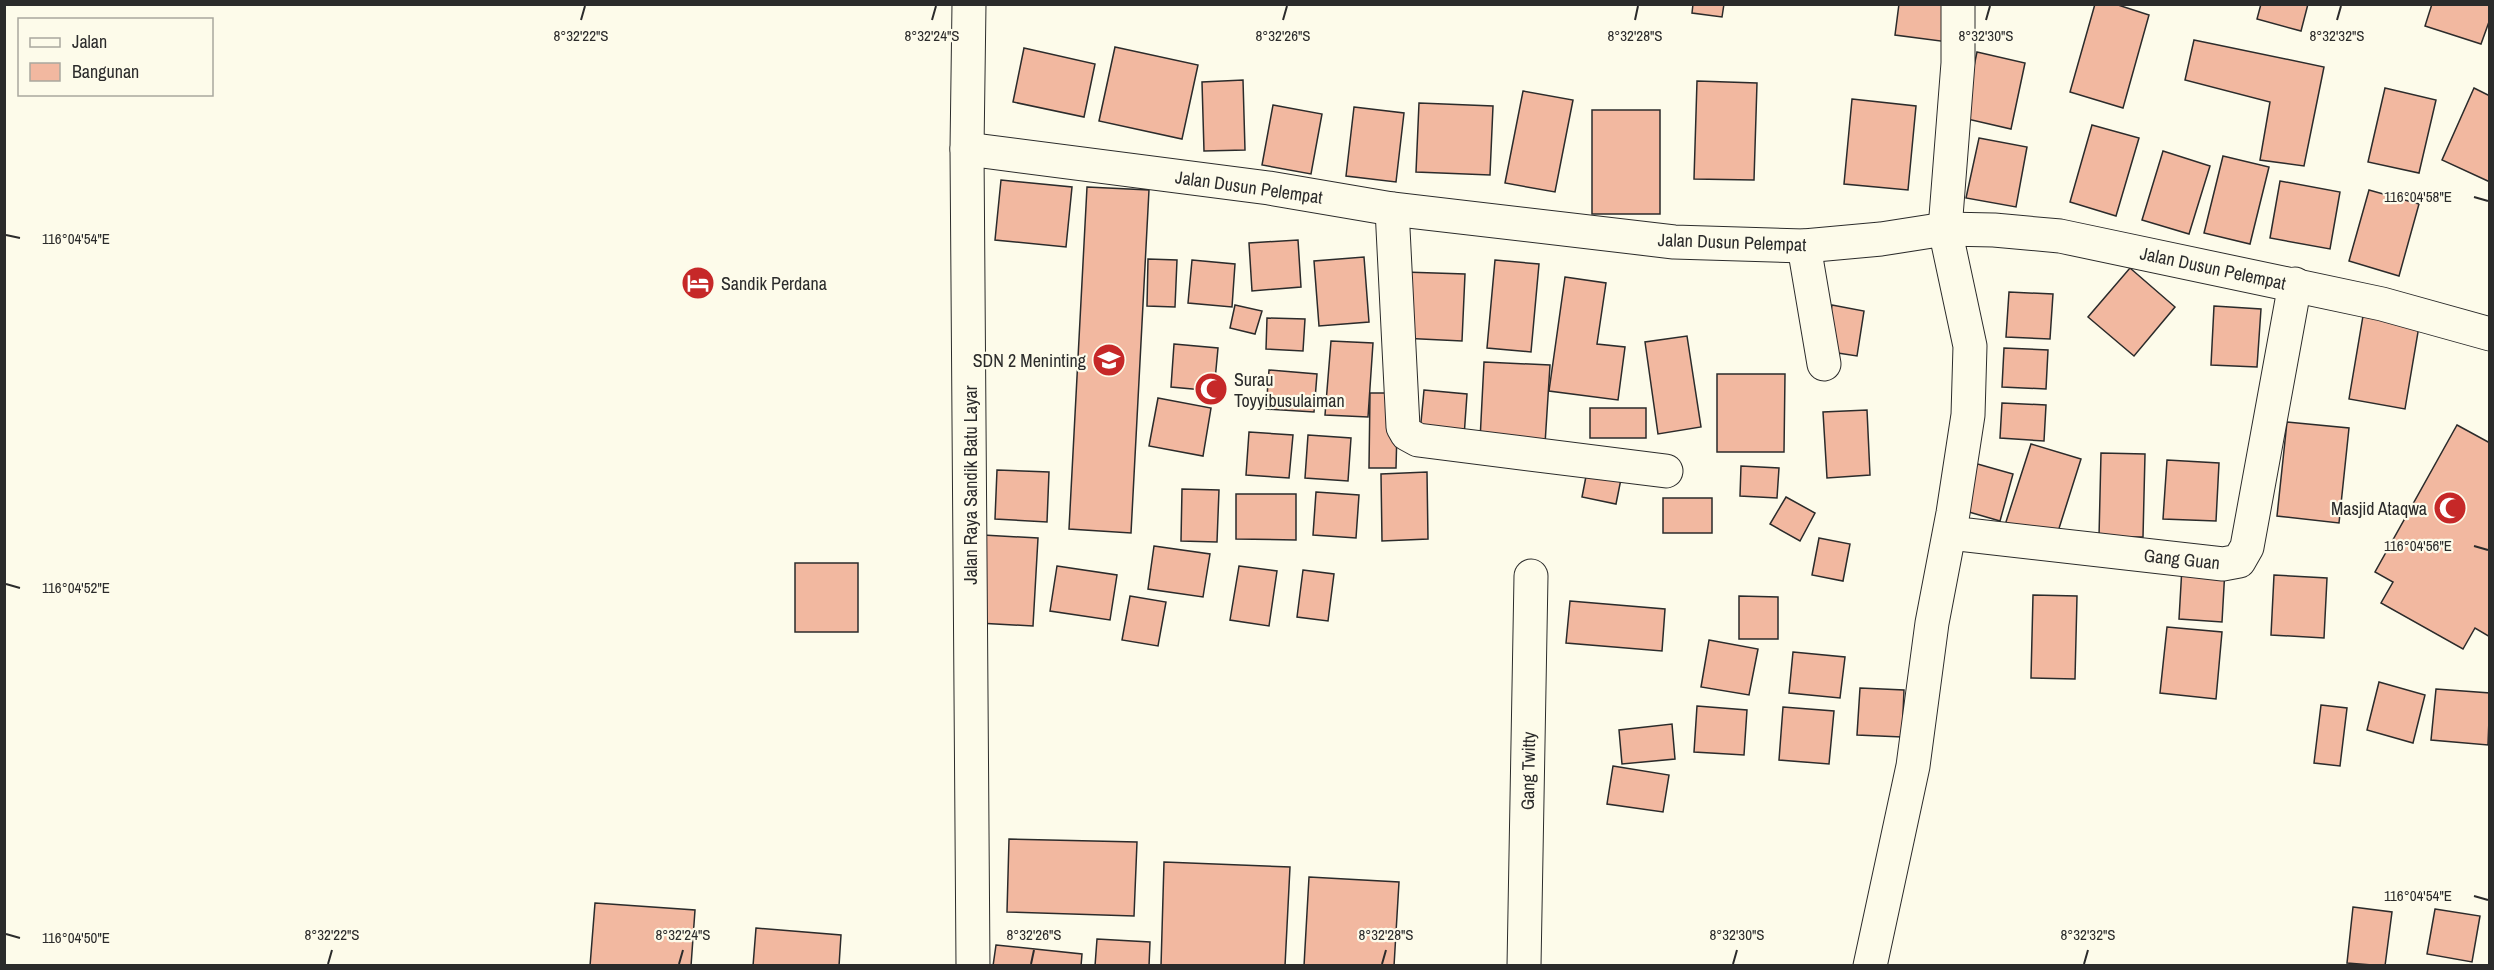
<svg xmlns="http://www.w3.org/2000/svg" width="2494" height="970" viewBox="0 0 2494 970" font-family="'Archivo Narrow',sans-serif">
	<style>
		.building { fill: #f2b8a0; stroke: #2b2b2b; stroke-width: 1.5 }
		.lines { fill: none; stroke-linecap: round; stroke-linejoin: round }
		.street-casing { stroke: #2b2b2b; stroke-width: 35 }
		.secondary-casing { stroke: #2b2b2b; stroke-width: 35 }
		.street { stroke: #fdfbea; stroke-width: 33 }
		.secondary { stroke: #fdfbea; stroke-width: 33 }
		.ticks { fill: none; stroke: #2b2b2b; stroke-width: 2 }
		.labels { text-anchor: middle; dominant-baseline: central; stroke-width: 4.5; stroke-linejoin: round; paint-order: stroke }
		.street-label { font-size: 18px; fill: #2b2b2b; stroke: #fdfbea }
		.poi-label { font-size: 18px; fill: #2b2b2b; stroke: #fdfbea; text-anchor: start }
		.ticks-label { font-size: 15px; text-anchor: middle; fill: #2b2b2b; stroke: #fdfbea; stroke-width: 4.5; stroke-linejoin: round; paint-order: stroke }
	</style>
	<rect width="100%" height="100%" fill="#fdfbea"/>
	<!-- building -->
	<g class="building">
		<path d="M1693,4H1724L1722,17L1692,13Z"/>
		<path d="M1899,4H1952L1948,42L1895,35Z"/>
		<path d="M2095,4H2115L2149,15L2123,108L2070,92Z"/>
		<path d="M2261,4H2308L2301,31L2257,19Z"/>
		<path d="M2432,4H2490V19L2481,44L2425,26Z"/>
		<path d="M2194,40L2324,67L2304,166L2260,160L2270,102L2185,80Z"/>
		<path d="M1115,47L1198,65L1182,139L1099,121Z"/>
		<path d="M1024,48L1095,64L1084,117L1013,102Z"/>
		<path d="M1977,52L2025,63L2011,129L1963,118Z"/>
		<path d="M1243,80L1245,150L1204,151L1202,82Z"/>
		<path d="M1697,81L1757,83L1754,180L1694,179Z"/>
		<path d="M2385,88L2436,100L2419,173L2368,162Z"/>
		<path d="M2474,88L2490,96V182L2442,160Z"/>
		<path d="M1523,91L1573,100L1555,192L1505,183Z"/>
		<path d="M1852,99L1916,106L1908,190L1844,184Z"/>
		<path d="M1419,103L1493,106L1490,175L1416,172Z"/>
		<path d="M1273,105L1322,114L1311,174L1262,165Z"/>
		<path d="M1354,107L1404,113L1396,182L1346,176Z"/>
		<rect x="1592" y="110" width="68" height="104"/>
		<path d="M2092,125L2139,138L2116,216L2070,202Z"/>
		<path d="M1979,138L2027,147L2016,207L1966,198Z"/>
		<path d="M2163,151L2210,166L2189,234L2142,220Z"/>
		<path d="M2223,156L2269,167L2250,244L2204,233Z"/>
		<path d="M1001,180L1072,187L1066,247L995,240Z"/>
		<path d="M2280,181L2340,192L2330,249L2270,238Z"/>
		<path d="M1087,187L1149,190L1131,533L1069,529Z"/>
		<path d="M2369,190L2419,204L2399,276L2349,261Z"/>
		<path d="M1298,240L1301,287L1252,291L1249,243Z"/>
		<path d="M1364,257L1369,322L1319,326L1314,261Z"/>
		<path d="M1148,259L1177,260L1175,307L1147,306Z"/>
		<path d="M1192,260L1235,264L1232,307L1188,303Z"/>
		<path d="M1495,260L1539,264L1531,352L1487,348Z"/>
		<path d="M2130,268L2175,307L2134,356L2088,317Z"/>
		<path d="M1404,272L1465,274L1462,341L1401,338Z"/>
		<path d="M1565,277L1606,283L1597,344L1625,347L1618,400L1549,391Z"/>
		<path d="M2009,292L2053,294L2050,339L2006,337Z"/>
		<path d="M1235,305L1262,311L1255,334L1230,328Z"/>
		<path d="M1832,305L1864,311L1857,356L1825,351Z"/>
		<path d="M2214,306L2261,309L2257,367L2211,365Z"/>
		<path d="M2364,310L2420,320L2405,409L2349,399Z"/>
		<path d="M1267,318L1305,319L1303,351L1266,349Z"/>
		<path d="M1687,336L1701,427L1658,434L1645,342Z"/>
		<path d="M1331,341L1373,343L1368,417L1325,415Z"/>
		<path d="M1174,344L1218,348L1214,391L1171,387Z"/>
		<path d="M2004,348L2048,350L2046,389L2002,387Z"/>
		<path d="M1484,362L1550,365L1545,444L1480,440Z"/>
		<path d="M1269,370L1317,374L1314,412L1266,409Z"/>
		<path d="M1717,374H1785L1784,452H1717Z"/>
		<path d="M1424,390L1467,394L1464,437L1420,433Z"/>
		<path d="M1370,393H1398L1396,468H1369Z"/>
		<path d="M1158,398L1211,408L1203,456L1149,446Z"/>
		<path d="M2002,403L2046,405L2044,441L2000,438Z"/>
		<rect x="1590" y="408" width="56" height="30"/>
		<path d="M1867,410L1870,475L1827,478L1823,412Z"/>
		<path d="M2287,422L2349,428L2339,523L2277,516Z"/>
		<path d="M2457,425L2490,443V637L2475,628L2463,649L2381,603L2393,582L2375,572Z"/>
		<path d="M1249,432L1293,435L1289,478L1246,475Z"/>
		<path d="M1308,435L1351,438L1348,481L1305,478Z"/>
		<path d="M2031,444L2081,459L2055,541L2005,525Z"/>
		<path d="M2101,453L2145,454L2143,537H2099Z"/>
		<path d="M2167,460L2219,463L2216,521L2163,519Z"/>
		<path d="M1974,463L2013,474L2000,521L1962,510Z"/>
		<path d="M1588,466L1622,474L1616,504L1582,497Z"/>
		<path d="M1741,466L1779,468L1777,498L1740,496Z"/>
		<path d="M997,470L1049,472L1047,522L995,519Z"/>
		<path d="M1427,472L1428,539L1382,541L1381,474Z"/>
		<path d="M1182,489L1219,490L1217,542L1181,541Z"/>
		<path d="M1316,492L1359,495L1356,538L1313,535Z"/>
		<path d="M1236,494H1296V540L1236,539Z"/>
		<path d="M1786,497L1815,513L1800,541L1770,524Z"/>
		<rect x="1663" y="498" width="49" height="35"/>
		<path d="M983,535L1038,538L1033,626L978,623Z"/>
		<path d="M1819,538L1850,544L1843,581L1812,575Z"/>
		<path d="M1154,546L1210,554L1203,597L1148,589Z"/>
		<rect x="795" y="563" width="63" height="69"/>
		<path d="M1057,566L1117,575L1110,620L1050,611Z"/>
		<path d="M1239,566L1277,571L1269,626L1230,620Z"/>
		<path d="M2182,567L2225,569L2222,622L2179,619Z"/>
		<path d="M1303,570L1334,574L1328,621L1297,617Z"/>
		<path d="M2274,575L2327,578L2324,638L2271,635Z"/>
		<path d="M2033,595L2077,596L2075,679L2031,678Z"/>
		<path d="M1130,596L1166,602L1158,646L1122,640Z"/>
		<path d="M1739,596L1778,597V639H1739Z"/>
		<path d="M1570,601L1665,609L1662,651L1566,643Z"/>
		<path d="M2167,627L2222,632L2216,699L2160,693Z"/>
		<path d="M1709,640L1758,649L1749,695L1701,687Z"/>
		<path d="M1793,652L1845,657L1840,698L1789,693Z"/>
		<path d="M2379,682L2425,695L2413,743L2367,730Z"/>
		<path d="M1860,688L1904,690L1902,737L1857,735Z"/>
		<path d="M2436,689L2490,693L2488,745L2431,740Z"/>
		<path d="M2321,705L2347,708L2340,766L2314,763Z"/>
		<path d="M1697,706L1747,710L1744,755L1694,752Z"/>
		<path d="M1783,707L1834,711L1829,764L1779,760Z"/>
		<path d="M1672,724L1675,759L1622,764L1619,730Z"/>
		<path d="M1613,766L1669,775L1663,812L1607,804Z"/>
		<path d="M1009,839L1137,842L1134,916L1007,912Z"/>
		<path d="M1164,862L1290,867L1285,966H1161Z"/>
		<path d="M1309,877L1399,882L1394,966H1304Z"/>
		<path d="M595,903L695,910L691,966H590Z"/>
		<path d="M2353,907L2392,912L2385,966L2347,963Z"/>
		<path d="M2435,909L2480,916L2472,962L2427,954Z"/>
		<path d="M756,928L841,935L839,966H753Z"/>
		<path d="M1097,939L1150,942L1149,966H1095Z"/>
		<path d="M996,945L1082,954L1081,966H993Z"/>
	</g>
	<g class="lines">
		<!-- street casing -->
		<g class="street-casing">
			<g id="street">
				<path d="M967,149L1269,188L1392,209L1674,242L1804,246L1881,239L1945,229L1994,230L2060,236L2382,304L2490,334"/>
				<path d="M1392,209L1403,427L1407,434L1418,440L1666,471"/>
				<path d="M1804,246L1824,364"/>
				<path d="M1950,533L2223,564L2239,561L2247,547L2295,284"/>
				<path d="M1524,966L1531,576"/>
				<path d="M1870,966L1913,766L1932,623L1953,513L1968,415L1970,346L1945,229L1958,63V4"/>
			</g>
		</g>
		<!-- secondary casing -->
		<g class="secondary-casing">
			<path id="secondary" d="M969,4L967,149L973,966"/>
		</g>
		<!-- street -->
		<use href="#street" class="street"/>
		<!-- secondary -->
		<use href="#secondary" class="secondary"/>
	</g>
	<!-- ticks -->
	<path class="ticks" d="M581,20L585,6M932,20L936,6M1283,20L1287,6M1635,20L1638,6M1986,20L1990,6M2337,20L2341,6M2474,197L2488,201M6,235L20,238M2474,546L2488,550M6,584L20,588M2474,896L2488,900M6,934L20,938M328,964L332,950M679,964L683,950M1031,964L1034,950M1382,964L1386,950M1733,964L1737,950M2084,964L2088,950"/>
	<!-- icons -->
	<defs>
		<g id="hotel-disc" transform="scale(1.725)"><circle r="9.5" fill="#c62828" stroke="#fdfbea"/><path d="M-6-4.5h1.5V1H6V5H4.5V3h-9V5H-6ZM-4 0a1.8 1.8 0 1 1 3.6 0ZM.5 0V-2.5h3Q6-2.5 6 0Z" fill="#fff"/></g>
		<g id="school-disc" transform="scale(1.725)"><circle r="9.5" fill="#c62828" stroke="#fdfbea"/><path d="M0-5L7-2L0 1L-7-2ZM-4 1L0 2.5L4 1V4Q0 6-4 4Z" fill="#fff"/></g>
		<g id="mosque-disc" transform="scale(1.725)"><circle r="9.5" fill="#c62828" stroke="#fdfbea"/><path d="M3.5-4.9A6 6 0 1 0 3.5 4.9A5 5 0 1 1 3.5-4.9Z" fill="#fff"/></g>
	</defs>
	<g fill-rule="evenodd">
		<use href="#hotel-disc" x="698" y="283"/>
		<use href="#school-disc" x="1109" y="360"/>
		<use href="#mosque-disc" x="1211" y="389"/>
		<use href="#mosque-disc" x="2450" y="508"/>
	</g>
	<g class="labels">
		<!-- street labels -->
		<g class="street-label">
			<text transform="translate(1249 187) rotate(8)">Jalan Dusun Pelempat</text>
			<text transform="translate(1732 242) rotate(2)">Jalan Dusun Pelempat</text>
			<text transform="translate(2213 268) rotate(12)">Jalan Dusun Pelempat</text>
			<text transform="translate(970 485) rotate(-90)">Jalan Raya Sandik Batu Layar</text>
			<text transform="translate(2182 559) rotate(6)">Gang Guan</text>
			<text transform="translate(1528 771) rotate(-89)">Gang Twitty</text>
		</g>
		<!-- poi labels -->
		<g class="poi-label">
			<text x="721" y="283">Sandik Perdana</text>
			<text x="1086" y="360" text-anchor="end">SDN 2 Meninting</text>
			<text x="1234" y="379">Surau<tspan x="1234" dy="21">Toyyibusulaiman</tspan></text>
			<text x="2427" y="508" text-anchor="end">Masjid Ataqwa</text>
		</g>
	</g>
	<g class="ticks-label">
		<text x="581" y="41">8°32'22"S</text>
		<text x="932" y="41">8°32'24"S</text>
		<text x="1283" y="41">8°32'26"S</text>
		<text x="1635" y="41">8°32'28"S</text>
		<text x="1986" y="41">8°32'30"S</text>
		<text x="2337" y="41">8°32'32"S</text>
		<text x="2418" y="202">116°04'58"E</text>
		<text x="76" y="244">116°04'54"E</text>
		<text x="2418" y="551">116°04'56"E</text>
		<text x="76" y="593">116°04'52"E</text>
		<text x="2418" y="901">116°04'54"E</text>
		<text x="332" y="940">8°32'22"S</text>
		<text x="683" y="940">8°32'24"S</text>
		<text x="1034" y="940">8°32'26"S</text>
		<text x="1386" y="940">8°32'28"S</text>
		<text x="1737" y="940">8°32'30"S</text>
		<text x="2088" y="940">8°32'32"S</text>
		<text x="76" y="943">116°04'50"E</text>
	</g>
	<!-- border -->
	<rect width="2494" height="970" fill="none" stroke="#2b2b2b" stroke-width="12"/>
	<!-- legend -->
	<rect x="18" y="18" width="195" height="78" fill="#fdfbea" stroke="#a9a89e" stroke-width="1.5"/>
	<rect x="30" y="38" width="30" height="9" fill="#fdfbea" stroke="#a9a89e" stroke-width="1.5"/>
	<text x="72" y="48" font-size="18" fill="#2b2b2b">Jalan</text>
	<rect x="30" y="63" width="30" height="18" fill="#f2b8a0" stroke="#a9a89e" stroke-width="1.5"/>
	<text x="72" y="78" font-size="18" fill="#2b2b2b">Bangunan</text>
</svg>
